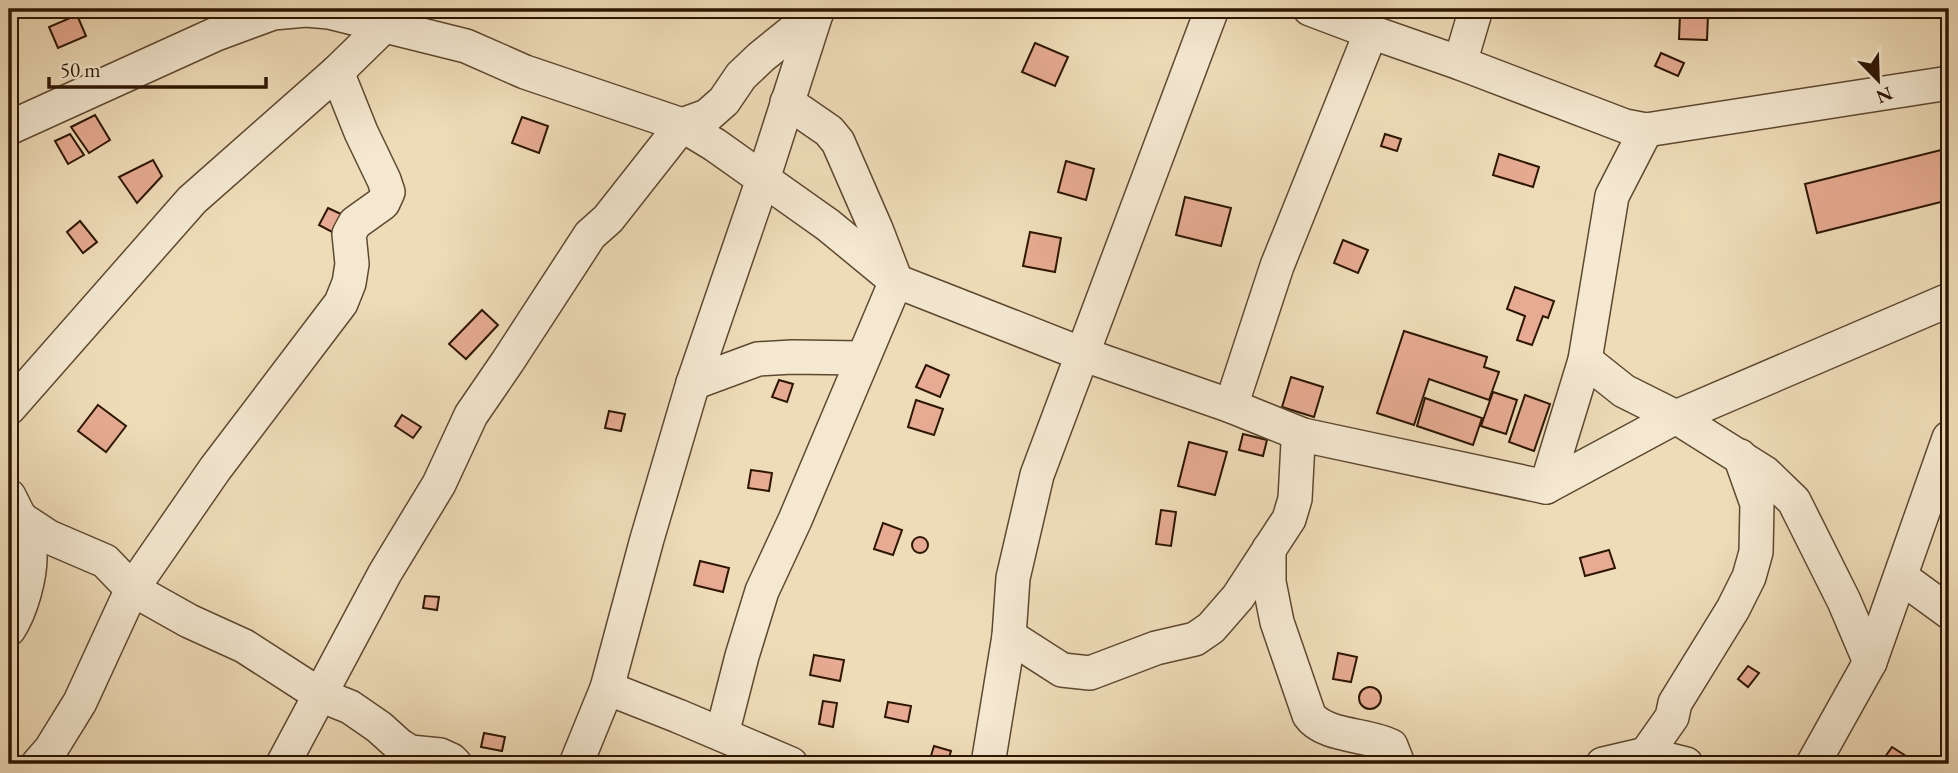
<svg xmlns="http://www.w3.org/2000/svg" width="1958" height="773" viewBox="0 0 1958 773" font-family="'EB Garamond',serif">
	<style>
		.building { fill: #e6ab92; stroke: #2e1602; stroke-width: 2 }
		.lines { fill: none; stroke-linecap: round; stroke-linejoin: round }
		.minor-casing { stroke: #5e4830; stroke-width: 36 }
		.minor { stroke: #f4e8d1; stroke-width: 33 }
	</style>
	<rect width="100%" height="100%" fill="#eedcb8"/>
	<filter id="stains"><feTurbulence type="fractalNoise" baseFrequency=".00286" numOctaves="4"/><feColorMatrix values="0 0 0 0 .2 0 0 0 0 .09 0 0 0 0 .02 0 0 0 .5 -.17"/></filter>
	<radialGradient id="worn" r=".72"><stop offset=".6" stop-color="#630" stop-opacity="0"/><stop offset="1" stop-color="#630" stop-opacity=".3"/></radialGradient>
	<!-- building -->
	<g class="building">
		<path d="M1680,14L1708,15L1707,40L1679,39Z"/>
		<path d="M77,15L86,36L58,48L49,27Z"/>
		<path d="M1035,43L1068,57L1055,86L1022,72Z"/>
		<path d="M1661,53L1684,63L1678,76L1655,66Z"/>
		<path d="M95,115L110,140L89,153L71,127Z"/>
		<path d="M522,117L548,126L539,153L512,143Z"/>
		<path d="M70,134L84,155L68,164L55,141Z"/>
		<path d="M1385,134L1401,139L1397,151L1381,146Z"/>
		<path d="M1949,148V200L1817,233L1805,184Z"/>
		<path d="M1499,154L1539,167L1533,187L1493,175Z"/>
		<path d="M153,160L162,176L137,203L119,177Z"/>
		<path d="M1066,161L1094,169L1086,200L1058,192Z"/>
		<path d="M1185,197L1231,208L1221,246L1176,235Z"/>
		<path d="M328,208L341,214L332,232L319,225Z"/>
		<path d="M80,221L97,242L83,253L67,232Z"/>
		<path d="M1030,232L1061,238L1055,272L1023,266Z"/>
		<path d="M1343,240L1368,250L1358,273L1334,263Z"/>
		<path d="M1515,287L1554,301L1548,318L1543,316L1532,345L1517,340L1525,316L1507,309Z"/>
		<path d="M482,310L498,325L466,359L449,344Z"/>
		<path d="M1404,331L1487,357L1484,367L1499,372L1489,400L1429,379L1414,425L1377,413Z"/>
		<path d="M926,365L949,375L940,397L916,387Z"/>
		<path d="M1291,377L1323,387L1314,417L1282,407Z"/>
		<path d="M779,380L793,384L787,402L772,397Z"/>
		<path d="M1493,392L1517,400L1506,434L1481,426Z"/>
		<path d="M1525,395L1550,404L1534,451L1509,442Z"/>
		<path d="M1425,398L1482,418L1473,445L1417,426Z"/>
		<path d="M916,400L943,409L934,435L908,427Z"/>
		<path d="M98,405L126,426L106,452L78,431Z"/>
		<path d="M609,411L625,414L621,431L605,428Z"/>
		<path d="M402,415L421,427L413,438L395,426Z"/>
		<path d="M1243,434L1267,440L1263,456L1239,450Z"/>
		<path d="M1189,442L1227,452L1215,495L1178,486Z"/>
		<path d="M751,470L772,473L769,491L748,488Z"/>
		<path d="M1161,510L1176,512L1171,546L1156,544Z"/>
		<path d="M883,523L902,530L893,555L874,549Z"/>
		<circle cx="920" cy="545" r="8"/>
		<path d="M1609,550L1615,568L1585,576L1580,558Z"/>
		<path d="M700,561L729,568L723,592L694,585Z"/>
		<path d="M425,596L439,597L437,610L423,608Z"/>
		<path d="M1338,653L1357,657L1351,682L1333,679Z"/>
		<path d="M814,655L844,660L840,681L810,675Z"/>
		<path d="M1748,666L1759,673L1748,687L1738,679Z"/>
		<circle cx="1370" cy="698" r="11"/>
		<path d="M823,701L837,703L833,727L819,724Z"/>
		<path d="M888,702L911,706L908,722L885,717Z"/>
		<path d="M484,733L505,737L502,751L481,747Z"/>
		<path d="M934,746L951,751L947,764L930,759Z"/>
		<path d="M1892,747L1909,758L1905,764H1896L1885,757Z"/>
	</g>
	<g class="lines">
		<!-- minor casing -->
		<g class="minor-casing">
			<g id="minor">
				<path d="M1310,9L1371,32L1460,63L1625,126L1646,130L1949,83"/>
				<path d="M1460,63L1476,9"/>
				<path d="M9,128L216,34L273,13L306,10L329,12L466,46L525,72L682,125L715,145L828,225L896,281L1082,354L1231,406L1303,435L1546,487L1676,417L1949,300"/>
				<path d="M1585,360L1624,391L1676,417L1765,473L1794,501L1844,601L1870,662"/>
				<path d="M693,383L758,359L792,357L863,358"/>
				<path d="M1231,406L1277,266L1371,32"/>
				<path d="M9,408L192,200L337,72L384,26"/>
				<path d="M1546,487L1585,360L1612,196L1646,130"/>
				<path d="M9,496L18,514L23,520L49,537L105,561L132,589L189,621L244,646L320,695L350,707L379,727L399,745L410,752L440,755L451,760L455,764"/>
				<path d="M1269,549V582L1277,622L1309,715C1324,737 1368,734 1391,746L1398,764"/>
				<path d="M1901,577L1949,612"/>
				<path d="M9,629C21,611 31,576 30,553C30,542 25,530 23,520"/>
				<path d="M1009,636L1062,670L1090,673L1156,648L1195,639L1211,628L1238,597L1289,519L1295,499L1298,443L1303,435"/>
				<path d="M607,688L678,716L791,764"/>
				<path d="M722,734L742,656L762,591L795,520L896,281L876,229L838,142L829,131L787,102"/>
				<path d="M1646,754L1672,717L1675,703L1733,609L1749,577L1756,552L1757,504L1740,456"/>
				<path d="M38,764L51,749L80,702L132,589L215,469L341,303L349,283L352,264L349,234L355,223L383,203L388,192L384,180L361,132L337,72"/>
				<path d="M283,764L385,573L439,484L471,415L508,361L590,235L608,219L682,125L707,116L724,101L741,76L761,57L817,12"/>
				<path d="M576,764L607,688L647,539L693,383L763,179L817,11"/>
				<path d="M988,764L1009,636L1013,578L1037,475L1212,9"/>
				<path d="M1603,764L1646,754L1686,764"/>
				<path d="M1813,764L1870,662L1949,438"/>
			</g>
		</g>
		<!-- minor -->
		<use href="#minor" class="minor"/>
	</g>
	<!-- margin -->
	<rect width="1958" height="773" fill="none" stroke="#eedcb8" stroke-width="35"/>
	<rect x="10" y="10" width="1937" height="752" fill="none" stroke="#2e1602" stroke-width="3.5"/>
	<rect x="18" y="18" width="1923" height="738" fill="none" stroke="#2e1602" stroke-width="2"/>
	<!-- north arrow -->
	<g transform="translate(1878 80) rotate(157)" stroke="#f4e8d1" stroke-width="5" paint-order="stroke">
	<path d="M0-5L12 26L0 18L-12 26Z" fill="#2e1602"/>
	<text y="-10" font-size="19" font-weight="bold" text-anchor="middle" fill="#2e1602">N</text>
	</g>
	<!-- scale -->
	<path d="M49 77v10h217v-10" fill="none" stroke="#2e1602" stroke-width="3.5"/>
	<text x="60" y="77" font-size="21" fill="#2e1602" stroke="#f4e8d1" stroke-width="5" paint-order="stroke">50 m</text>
	<rect width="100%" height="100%" filter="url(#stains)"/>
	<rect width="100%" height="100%" fill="url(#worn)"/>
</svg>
